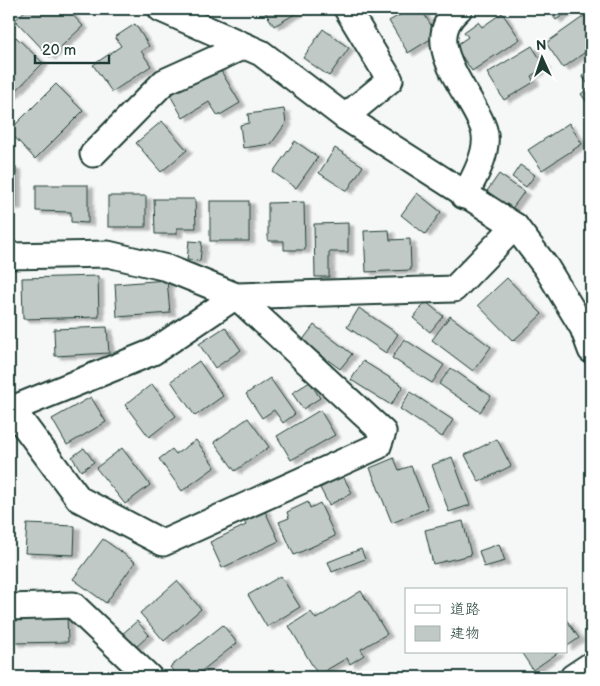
<svg xmlns="http://www.w3.org/2000/svg" width="600" height="686" viewBox="0 0 600 686" font-family="'Balsamiq Sans','Klee One',sans-serif">
	<style>
		.building { fill: #c0c9c6; stroke: #1f3d34; filter: url(#shadow) }
		.lines { fill: none; stroke-linecap: round; stroke-linejoin: round }
		.minor-casing { stroke: #1f3d34; stroke-width: 29 }
		.minor { stroke: #fff; stroke-width: 25 }
	</style>
	<defs>
		<filter id="shadow"><feDropShadow dx="5.5" dy="3" stdDeviation="1" flood-color="#0004"/></filter>
	</defs>
	<rect width="100%" height="100%" fill="#f6f7f7"/>
	<filter id="ink" filterUnits="userSpaceOnUse"><feTurbulence type="fractalNoise" baseFrequency=".02" numOctaves="2"/><feDisplacementMap in="SourceGraphic" scale="10" xChannelSelector="R" yChannelSelector="G"/><feConvolveMatrix kernelMatrix="1 2 1 2 8 2 1 2 1" color-interpolation-filters="sRGB"/></filter>
	<g filter="url(#ink)">
		<!-- building -->
		<g class="building">
			<path d="M27,9H33L36,12L40,9H67L83,26L50,57L15,20Z"/>
			<path d="M263,9H304L274,26Z"/>
			<path d="M410,9H421L437,35L408,53L389,21Z"/>
			<path d="M548,9H572L556,20Z"/>
			<path d="M590,12L591,48L563,68L546,43Z"/>
			<path d="M502,13L520,39L472,71L455,46L468,37L464,32L478,22L482,27Z"/>
			<path d="M135,24L149,46L141,51L151,66L112,92L93,65L121,46L115,37Z"/>
			<path d="M323,29L349,48L329,76L303,58Z"/>
			<path d="M16,37L43,63L9,98V44Z"/>
			<path d="M532,46L545,67L531,76L534,82L504,100L487,73Z"/>
			<path d="M218,66L240,103L218,116L209,102L183,118L170,95Z"/>
			<path d="M591,69V108L581,94L590,87L582,76Z"/>
			<path d="M56,84L83,111L35,159L9,131Z"/>
			<path d="M284,109L286,123L271,144L243,148L240,125L249,123L248,114Z"/>
			<path d="M162,121L187,150L161,172L136,143Z"/>
			<path d="M569,123L582,144L542,170L528,150Z"/>
			<path d="M295,141L318,157L296,188L273,172Z"/>
			<path d="M335,148L363,166L347,191L319,173Z"/>
			<path d="M520,165L535,175L526,187L512,177Z"/>
			<rect x="9" y="167" width="7" height="39"/>
			<path d="M499,174L524,192L511,210L487,191Z"/>
			<path d="M36,185H88V223L71,222V212L36,211Z"/>
			<path d="M417,193L441,212L425,234L401,215Z"/>
			<rect x="108" y="196" width="38" height="31"/>
			<path d="M154,199H195L196,228H177V234H155Z"/>
			<rect x="210" y="201" width="39" height="40"/>
			<path d="M304,202L305,250H284V241H268V203Z"/>
			<path d="M348,223V252H329V277H315L314,224Z"/>
			<path d="M389,230L390,240L410,239L411,270L366,272L364,231Z"/>
			<path d="M189,241L202,242L200,261L187,260Z"/>
			<path d="M98,276L99,317L23,319L22,278Z"/>
			<path d="M507,278L542,314L513,341L478,305Z"/>
			<path d="M167,280L170,313L117,317L115,284Z"/>
			<path d="M426,302L443,316L430,332L413,318Z"/>
			<path d="M359,308L398,334L386,353L347,327Z"/>
			<path d="M450,316L491,347L473,371L432,340Z"/>
			<path d="M314,325L352,354L340,369L302,341Z"/>
			<path d="M107,327L109,353L55,356L54,329Z"/>
			<path d="M225,327L241,350L215,368L199,344Z"/>
			<path d="M404,339L444,365L432,383L392,358Z"/>
			<path d="M199,361L223,396L195,416L171,381Z"/>
			<path d="M363,361L403,386L391,405L351,380Z"/>
			<path d="M451,368L491,396L480,412L439,384Z"/>
			<path d="M270,378L295,414L283,423L274,410L262,418L246,394Z"/>
			<path d="M310,382L320,398L303,409L292,393Z"/>
			<path d="M152,384L176,416L149,437L125,405Z"/>
			<path d="M410,392L453,420L442,437L400,409Z"/>
			<path d="M91,397L106,422L67,445L52,419Z"/>
			<path d="M320,410L335,435L291,460L277,436Z"/>
			<path d="M248,418L269,447L235,471L214,442Z"/>
			<path d="M497,439L511,466L479,482L465,455Z"/>
			<path d="M196,440L215,467L182,491L159,459L172,449L176,454Z"/>
			<path d="M84,448L94,462L81,471L72,457Z"/>
			<path d="M122,448L150,485L125,504L96,468Z"/>
			<path d="M452,457L470,505L449,512L432,465Z"/>
			<path d="M394,458L399,470L411,466L428,508L392,523L370,468Z"/>
			<path d="M343,476L352,493L329,505L320,488Z"/>
			<path d="M308,502L310,508L320,503L335,536L294,555L279,522L289,518L287,512Z"/>
			<path d="M264,509L279,541L222,568L210,542L246,525L243,519Z"/>
			<path d="M463,521L471,555L433,564L425,530Z"/>
			<path d="M27,524L75,526L74,555L25,553Z"/>
			<path d="M103,539L135,562L106,603L73,579Z"/>
			<path d="M499,544L505,561L484,567L479,551Z"/>
			<path d="M361,549L365,559L332,572L328,562Z"/>
			<path d="M281,576L300,607L267,627L248,595Z"/>
			<path d="M177,581L201,609L164,641L140,613Z"/>
			<path d="M361,591L387,634L361,649L364,655L350,664L347,658L318,675L289,626L311,612L316,619Z"/>
			<path d="M67,616L68,642L13,643L12,617Z"/>
			<path d="M566,619L579,638L566,647Z"/>
			<path d="M137,621L149,635L134,649L121,635Z"/>
			<path d="M223,625L237,643L194,677H178L170,667Z"/>
			<path d="M521,652H559L533,670Z"/>
		</g>
		<g class="lines">
			<!-- minor casing -->
			<g class="minor-casing">
				<g id="minor">
					<path d="M161,9L261,53L345,117L515,226L546,267L583,328L591,350"/>
					<path d="M459,9C417,44 474,95 484,130C490,150 474,179 464,196"/>
					<path d="M345,117L390,80L347,9"/>
					<path d="M93,154L164,82L244,46"/>
					<path d="M9,256L108,254L167,268L236,296L454,289L515,226"/>
					<path d="M236,296L383,432L378,446L163,543L79,499L12,409L153,352Z"/>
					<path d="M9,607L73,605L149,677"/>
					<path d="M573,677L591,665"/>
				</g>
			</g>
			<!-- minor -->
			<use href="#minor" class="minor"/>
		</g>
	</g>
	<!-- margin -->
	<rect width="600" height="686" fill="none" stroke="#fff" stroke-width="30"/>
	<rect x="15" y="15" width="570" height="656" fill="none" stroke="#1f3d34" stroke-width="2" filter="url(#ink)"/>
	<!-- legend -->
	<rect x="405" y="588" width="162" height="65" fill="#ffffff" stroke="#a5b1ae"/>
	<rect x="415" y="605" width="25" height="8" fill="#ffffff" stroke="#a5b1ae"/>
	<text x="450" y="614" font-size="15" fill="#1f3d34">道路</text>
	<rect x="415" y="626" width="25" height="15" fill="#c0c9c6" stroke="#a5b1ae"/>
	<text x="450" y="638" font-size="15" fill="#1f3d34">建物</text>
	<!-- north arrow -->
	<g transform="translate(542 58) rotate(357)" stroke="#ffffff" stroke-width="4" paint-order="stroke">
	<path d="M0-4L9 19L0 12L-9 19Z" fill="#1f3d34"/>
	<text y="-8" font-size="14" font-weight="bold" text-anchor="middle" fill="#1f3d34">N</text>
	</g>
	<!-- scale -->
	<path d="M35 55v8h74v-8" fill="none" stroke="#1f3d34" stroke-width="2.5"/>
	<text x="42" y="55" font-size="15" fill="#1f3d34" stroke="#ffffff" stroke-width="4" paint-order="stroke">20 m</text>
</svg>
